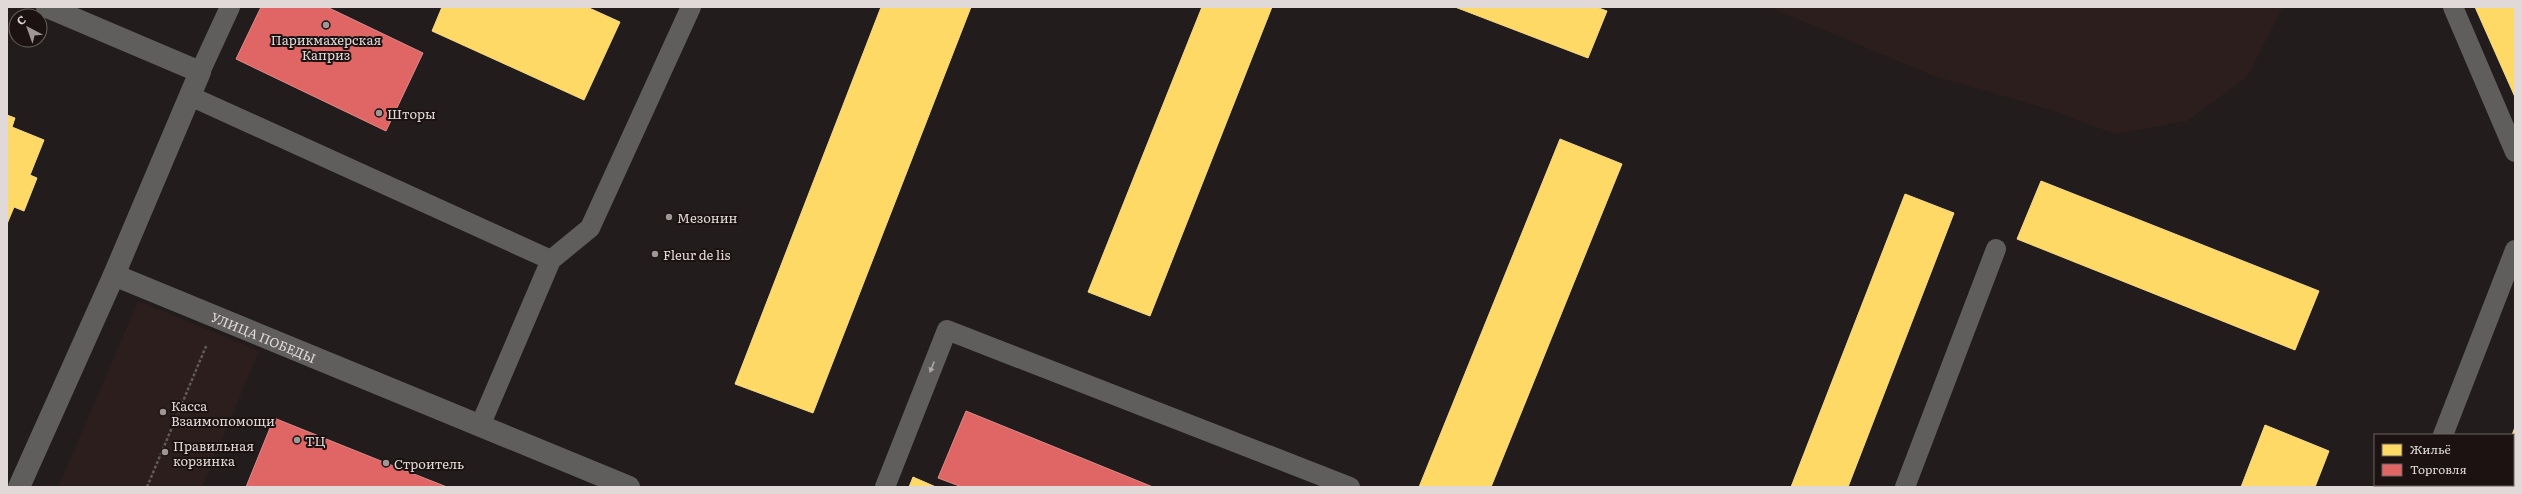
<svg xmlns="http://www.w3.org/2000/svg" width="2522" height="494" viewBox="0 0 2522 494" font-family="Literata,serif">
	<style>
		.built { fill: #2c1e1c }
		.homes { fill: #ffd966; stroke: #f6d988 }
		.shops { fill: #e06666; stroke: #e08888 }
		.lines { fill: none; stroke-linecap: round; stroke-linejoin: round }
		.path { stroke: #5e5a59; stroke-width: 2.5; stroke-dasharray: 3 2; stroke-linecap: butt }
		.lane { stroke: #605e5d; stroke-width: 20 }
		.street { stroke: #605e5d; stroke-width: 22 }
		.oneway { fill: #ada8a7 }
		.poi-dot { fill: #9e9796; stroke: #1b1211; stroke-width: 1.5 }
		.labels { text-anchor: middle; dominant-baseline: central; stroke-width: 4; stroke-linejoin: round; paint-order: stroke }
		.poi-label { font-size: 13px; fill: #e0d9d8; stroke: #1b1211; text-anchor: start }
		.street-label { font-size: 13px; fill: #e0d9d8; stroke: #1b1211 }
	</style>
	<rect width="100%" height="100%" fill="#221d1c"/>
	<!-- built -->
	<g class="built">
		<path d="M1769,7H2283L2247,77L2187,121L2115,134L2049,109L1934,76Z"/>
		<path d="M138,301L259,351L202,487H58Z"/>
	</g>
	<!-- homes -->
	<g class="homes">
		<path d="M442,7H587L620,22L584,100L432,31Z"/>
		<path d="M881,7H971L813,413L735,384Z"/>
		<path d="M1202,7H1272L1150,316L1088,292Z"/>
		<path d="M1455,7H1596L1607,11L1588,58Z"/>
		<path d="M2475,7H2515V97Z"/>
		<path d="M7,115L15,118L12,127L44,140L30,175L37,178L24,211L14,207L7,224Z"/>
		<path d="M1560,139L1622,164L1491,487H1419Z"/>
		<path d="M2041,181L2319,291L2295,350L2017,239Z"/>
		<path d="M1905,194L1954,213L1848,487H1791Z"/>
		<path d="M2265,425L2329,451L2315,487H2241Z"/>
		<path d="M2515,427V487H2492L2493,485H2513L2512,435Z"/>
		<path d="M913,477L936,487H909Z"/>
	</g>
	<!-- shops -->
	<g class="shops">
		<path d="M261,7H327L423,53L386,131L236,59Z"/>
		<path d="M966,411L1153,487H962L938,478Z"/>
		<path d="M274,418L386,463L447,487H246Z"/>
	</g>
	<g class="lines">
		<!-- path -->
		<path class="path" d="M147,487L207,344"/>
		<!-- lane -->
		<g class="lane">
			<path d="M2453,7L2515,152"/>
			<path d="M200,72L230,7"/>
			<path d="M190,96L551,260"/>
			<path d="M480,426L551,260L590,228L691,7"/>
			<path d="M2443,435L2515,250"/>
			<path d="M885,487L947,330L1350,487"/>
			<path d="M1905,487L1996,249"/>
			<path d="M2422,487L2423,485"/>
		</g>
		<!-- street -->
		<g class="street">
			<path id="s1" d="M114,275L629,487"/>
			<path d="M19,487L114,275L200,72L47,7"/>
		</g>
	</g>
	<!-- one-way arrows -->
	<defs><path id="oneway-solid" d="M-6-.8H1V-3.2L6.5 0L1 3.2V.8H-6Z"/></defs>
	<use class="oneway" href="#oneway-solid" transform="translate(932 367) rotate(112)"/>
	<!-- markers -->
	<g class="poi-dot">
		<circle cx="326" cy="25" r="4"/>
		<circle cx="379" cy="113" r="4"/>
		<circle cx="669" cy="217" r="4"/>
		<circle cx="655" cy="254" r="4"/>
		<circle cx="163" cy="412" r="4"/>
		<circle cx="297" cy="440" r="4"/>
		<circle cx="165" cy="452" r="4"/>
		<circle cx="386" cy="463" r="4"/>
	</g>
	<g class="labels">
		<!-- poi labels -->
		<g class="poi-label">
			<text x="326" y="39" text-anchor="middle">Парикмахерская<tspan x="326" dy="15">Каприз</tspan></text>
			<text x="387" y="113">Шторы</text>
			<text x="677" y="217">Мезонин</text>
			<text x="663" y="254">Fleur de lis</text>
			<text x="171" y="405">Касса<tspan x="171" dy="15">Взаимопомощи</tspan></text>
			<text x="305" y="440">ТЦ</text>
			<text x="173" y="445">Правильная<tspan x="173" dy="15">корзинка</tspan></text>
			<text x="394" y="463">Строитель</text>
		</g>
		<!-- street labels -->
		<g class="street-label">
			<text stroke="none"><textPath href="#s1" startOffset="162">УЛИЦА ПОБЕДЫ</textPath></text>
		</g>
	</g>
	<!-- border -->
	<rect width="2522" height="494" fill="none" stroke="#e0d9d8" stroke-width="16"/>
	<!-- legend -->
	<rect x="2374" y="434" width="140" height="52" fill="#1b1211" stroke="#6a6261"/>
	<rect x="2382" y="444" width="20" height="12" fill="#ffd966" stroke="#6a6261"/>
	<text x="2410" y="454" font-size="12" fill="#e0d9d8">Жильё</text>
	<rect x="2382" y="464" width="20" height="12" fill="#e06666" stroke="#6a6261"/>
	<text x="2410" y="474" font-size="12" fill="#e0d9d8">Торговля</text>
	<!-- north arrow -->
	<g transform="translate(28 28) rotate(319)"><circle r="19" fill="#1b1211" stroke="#6a6261"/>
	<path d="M0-3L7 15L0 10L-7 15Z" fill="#9e9796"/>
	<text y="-6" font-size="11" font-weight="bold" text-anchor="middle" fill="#e0d9d8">С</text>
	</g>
</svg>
